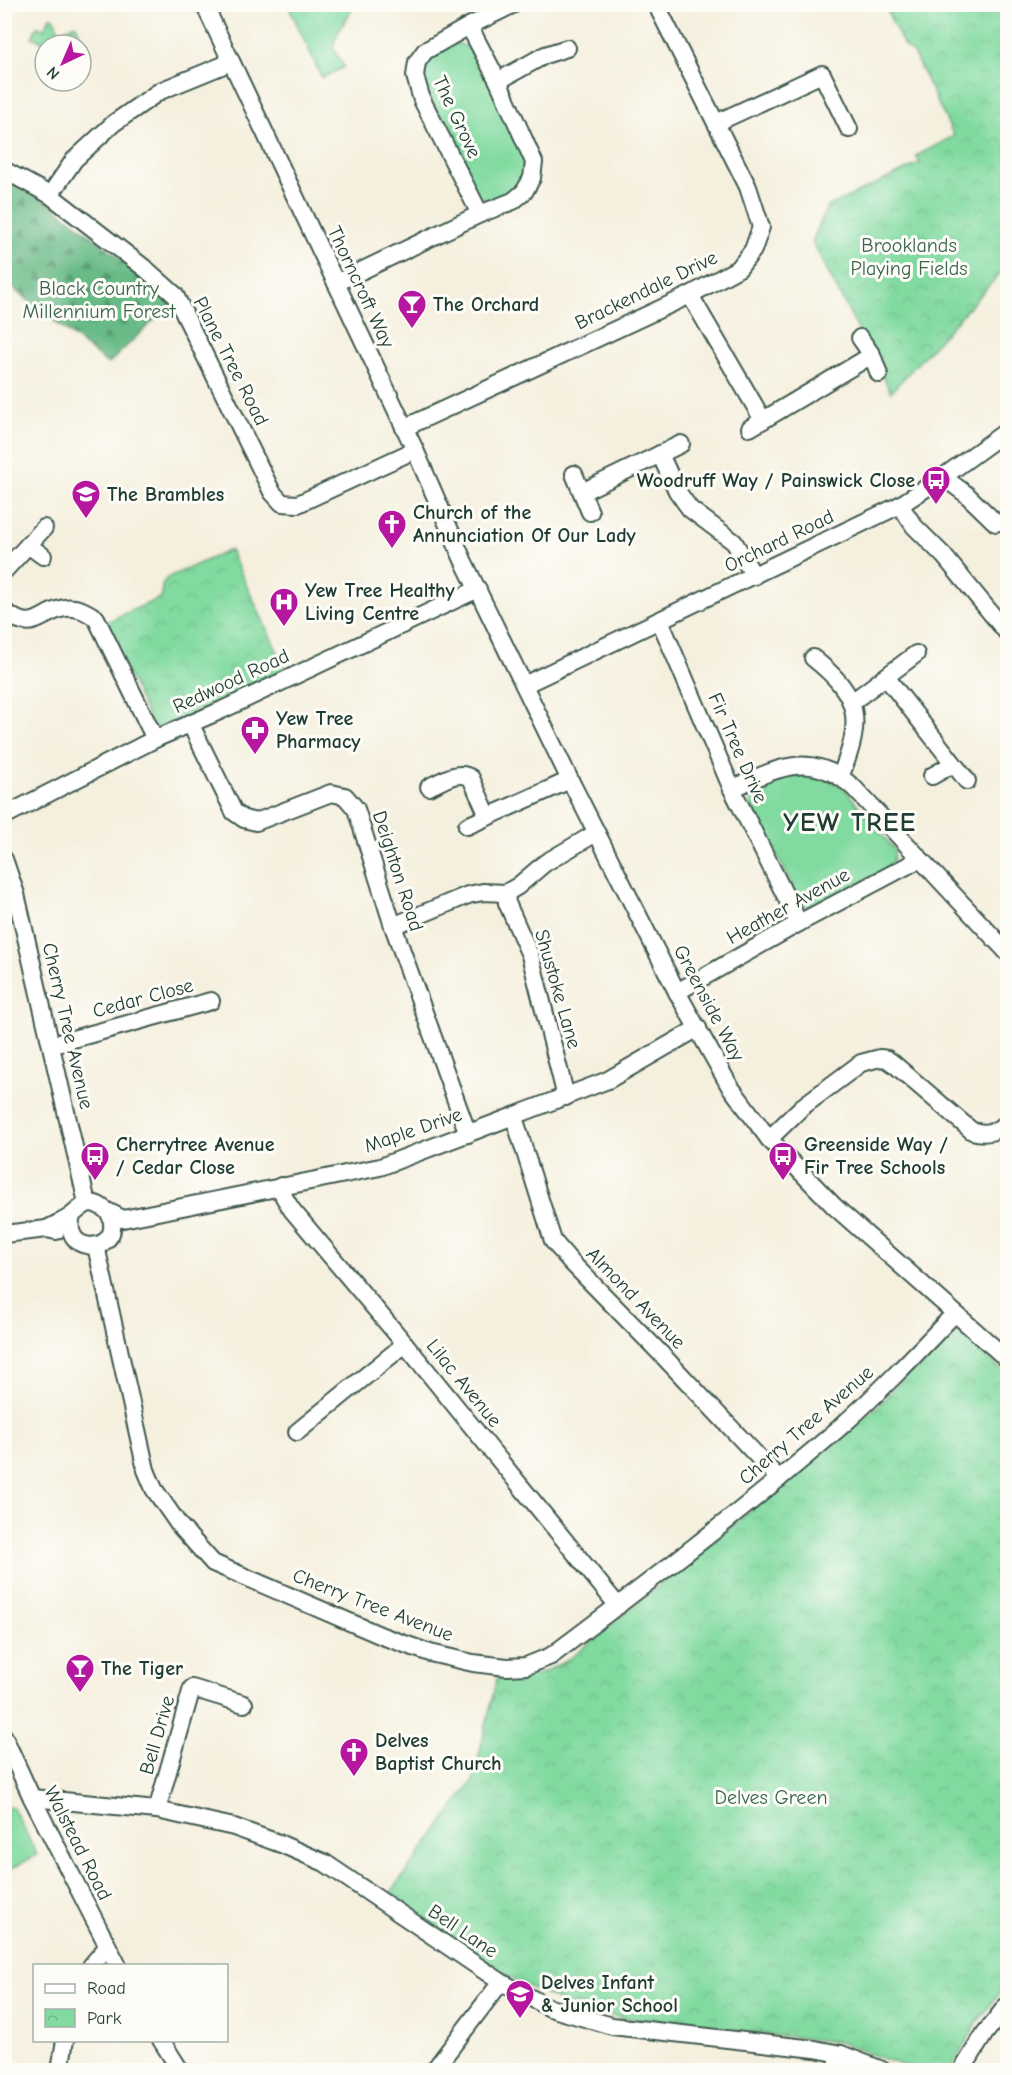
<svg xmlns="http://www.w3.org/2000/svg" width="1012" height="2075" viewBox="0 0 1012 2075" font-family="'Comic Neue',sans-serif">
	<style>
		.green { fill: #81daa0; stroke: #508c6a; stroke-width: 1.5 }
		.forest { fill: url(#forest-firs); stroke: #447c5d; stroke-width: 1.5 }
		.park { fill: url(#park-crowns); stroke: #508c6a; stroke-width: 1.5 }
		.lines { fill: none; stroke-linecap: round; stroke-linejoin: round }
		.minor-casing { stroke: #3f584e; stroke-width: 20 }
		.minor { stroke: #fff; stroke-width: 16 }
		.labels { text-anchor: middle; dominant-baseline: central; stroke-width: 6; stroke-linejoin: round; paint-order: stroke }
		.street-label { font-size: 20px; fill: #1f3d34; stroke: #fdfcf7 }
		.park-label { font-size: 20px; fill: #38644f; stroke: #fdfcf7 }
		.poi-label { font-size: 20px; font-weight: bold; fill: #1f3d34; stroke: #fdfcf7; text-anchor: start }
		.district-label { font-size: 26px; font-weight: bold; letter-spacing: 1.5px; fill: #1f3d34; stroke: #fdfcf7 }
	</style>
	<defs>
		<pattern id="forest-firs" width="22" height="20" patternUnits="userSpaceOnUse" patternTransform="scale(1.5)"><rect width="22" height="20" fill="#68ba86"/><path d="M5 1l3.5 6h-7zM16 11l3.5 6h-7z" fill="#55986e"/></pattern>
		<pattern id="park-crowns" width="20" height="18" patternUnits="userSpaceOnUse" patternTransform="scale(1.5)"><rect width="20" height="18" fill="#81daa0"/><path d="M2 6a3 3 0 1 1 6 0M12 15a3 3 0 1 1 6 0" fill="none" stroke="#6fbc8a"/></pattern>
	</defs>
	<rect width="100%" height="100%" fill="#fdfcf7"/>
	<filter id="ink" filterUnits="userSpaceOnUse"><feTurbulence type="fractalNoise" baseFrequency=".0167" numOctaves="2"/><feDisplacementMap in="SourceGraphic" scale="12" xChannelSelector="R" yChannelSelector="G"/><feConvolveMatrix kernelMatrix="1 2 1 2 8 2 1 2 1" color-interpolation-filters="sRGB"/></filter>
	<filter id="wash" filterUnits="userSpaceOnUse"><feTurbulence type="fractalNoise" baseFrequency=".008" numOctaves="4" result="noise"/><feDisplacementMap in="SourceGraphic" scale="24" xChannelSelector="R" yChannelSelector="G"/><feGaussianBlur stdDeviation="1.35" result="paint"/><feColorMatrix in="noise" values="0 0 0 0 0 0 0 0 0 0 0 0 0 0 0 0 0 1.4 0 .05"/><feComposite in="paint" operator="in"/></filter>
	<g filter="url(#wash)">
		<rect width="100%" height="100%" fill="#f5f0de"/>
		<!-- green -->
		<g class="green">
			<path d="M288,5H355L338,32L333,47L344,67L322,78Z"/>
			<path d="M50,17H53L60,32L76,24L82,41C68,52 46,43 32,37L37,27L44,29Z"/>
			<path d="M456,43L469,47L476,53L525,162C527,188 501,209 478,197L425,87L422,69L424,61Z"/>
			<path d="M787,774L818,775L843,787L895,850L893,862L881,872L813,908L803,905L750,805L752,795L765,784Z"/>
			<path d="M13,1807L37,1855L5,1872V1808Z"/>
		</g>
		<!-- forest -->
		<path class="forest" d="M4,178L49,203L142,275L172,303L108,364L5,282Z"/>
		<!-- park -->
		<g class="park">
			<path d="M884,5H1007V266L891,392L812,242L827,207L920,163L916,156L954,136L913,53L904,46Z"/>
			<path d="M230,550L287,672L154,730L104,623L162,597V584L168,577Z"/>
			<path d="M952,1333L965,1337L1007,1375V1983L977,2023L950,2070H914L838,2042L620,2018L564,2003L512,1979L390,1894L473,1781L497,1678C529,1683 545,1673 572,1657L876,1408L939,1339Z"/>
		</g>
	</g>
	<g filter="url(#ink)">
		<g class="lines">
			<!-- minor casing -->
			<g class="minor-casing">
				<g id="minor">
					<path d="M204,4L415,450L463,560L570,780L677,992L729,1085L769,1139L835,1207L1008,1360"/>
					<path d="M498,81L545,55L567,48"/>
					<path d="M716,123L822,74L849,129"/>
					<path d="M4,170L50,195L147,270L175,295L272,492L282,503L298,504L415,450"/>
					<path d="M50,195L74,160L114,123L160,91L231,62"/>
					<path d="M480,214L422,100L415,76L417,62L425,51L469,26L514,4"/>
					<path d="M336,283L480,214L513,201L524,192L532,178L534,162L498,81L469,26"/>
					<path d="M690,295L763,420"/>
					<path d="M860,338L872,355L879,374"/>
					<path d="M404,428L690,295L739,268L753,250L761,227L748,187L656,4"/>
					<path d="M750,428L872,355"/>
					<path d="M660,454L677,491L690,509L734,542L754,576"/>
					<path d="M574,474L590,512"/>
					<path d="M943,477L966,494L996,523"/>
					<path d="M582,492L681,444"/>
					<path d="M900,505L914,526L944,556L1008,634"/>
					<path d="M28,545L43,556"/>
					<path d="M4,571L44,528"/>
					<path d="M4,611C35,635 39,612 65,608C77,606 87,612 96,618L155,739"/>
					<path d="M660,621L732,789L799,923"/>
					<path d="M813,658C861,696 863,720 841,775"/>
					<path d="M886,677L967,781"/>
					<path d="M524,685L900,505L943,477L1008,430"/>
					<path d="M852,702L916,654"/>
					<path d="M190,723L234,812L244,819L256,822L331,793L345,796L356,809L393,926L468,1134"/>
					<path d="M932,776L953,764"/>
					<path d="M429,787C441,782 458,769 471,778L488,816"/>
					<path d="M732,789C777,768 811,749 854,788L1008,953"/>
					<path d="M4,816L155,739L222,710L478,589"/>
					<path d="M467,826L570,780"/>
					<path d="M4,859L16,894L87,1203"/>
					<path d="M506,893L507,903L530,955L566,1097"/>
					<path d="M393,926L468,895L483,892L506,893L518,886L545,863L596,833"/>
					<path d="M677,992L799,923L920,859"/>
					<path d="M51,1045L211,1001"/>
					<path d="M514,1117L553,1241L571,1262L665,1358L779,1479"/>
					<path d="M769,1139L802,1107L861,1063L880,1058L887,1059L894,1064L972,1131C987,1135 995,1132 1008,1123"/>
					<path d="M281,1186L284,1197L292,1210L405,1344L618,1606"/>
					<path d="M109,1212L123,1219L380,1167L608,1080L698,1028"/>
					<path d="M47,1229C55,1224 65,1221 72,1215C82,1207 89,1197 103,1208C108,1211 112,1217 112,1223C116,1254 61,1255 72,1215"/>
					<path d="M4,1234L47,1229L56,1231"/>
					<path d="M96,1246L146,1470L154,1489L179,1525L213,1563L382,1636L430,1653L473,1663L507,1667L526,1666L551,1656C648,1583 745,1509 837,1430C878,1394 916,1354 954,1314"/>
					<path d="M297,1432L405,1344"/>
					<path d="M4,1737L32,1798L118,1966"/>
					<path d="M32,1798L157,1810L234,1827L281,1844L325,1863L501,1982L550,2008L612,2026L815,2049L841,2054L882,2070"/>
					<path d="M157,1810L192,1688L244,1704"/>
					<path d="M91,1966L107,1947"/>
					<path d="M161,2040L180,2070"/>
					<path d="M60,2070L65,2040"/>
					<path d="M434,2070L501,1982"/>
					<path d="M835,2070L841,2054"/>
					<path d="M962,2070L985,2033L1008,2004"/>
				</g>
			</g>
			<!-- minor -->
			<use href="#minor" class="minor"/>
		</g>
	</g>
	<!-- icons -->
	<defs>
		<g id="bar-pin" transform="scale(1.5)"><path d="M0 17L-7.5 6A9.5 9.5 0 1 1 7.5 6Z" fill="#b5179e" stroke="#fdfcf7"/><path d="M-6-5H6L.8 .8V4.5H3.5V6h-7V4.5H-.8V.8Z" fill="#fff"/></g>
		<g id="bus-pin" transform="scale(1.5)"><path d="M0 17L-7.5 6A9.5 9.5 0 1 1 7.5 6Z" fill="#b5179e" stroke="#fdfcf7"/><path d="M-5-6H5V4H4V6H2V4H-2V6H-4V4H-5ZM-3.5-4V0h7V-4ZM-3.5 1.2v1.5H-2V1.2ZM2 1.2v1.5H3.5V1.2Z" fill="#fff"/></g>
		<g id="school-pin" transform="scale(1.5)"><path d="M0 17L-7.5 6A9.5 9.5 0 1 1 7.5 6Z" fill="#b5179e" stroke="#fdfcf7"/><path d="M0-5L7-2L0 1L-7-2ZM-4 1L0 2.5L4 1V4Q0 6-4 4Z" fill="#fff"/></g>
		<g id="church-pin" transform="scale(1.5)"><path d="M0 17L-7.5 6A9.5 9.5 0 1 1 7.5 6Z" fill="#b5179e" stroke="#fdfcf7"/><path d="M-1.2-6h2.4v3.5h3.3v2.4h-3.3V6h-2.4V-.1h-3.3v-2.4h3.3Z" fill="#fff"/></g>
		<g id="hospital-pin" transform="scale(1.5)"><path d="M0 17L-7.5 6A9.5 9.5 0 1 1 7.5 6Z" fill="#b5179e" stroke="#fdfcf7"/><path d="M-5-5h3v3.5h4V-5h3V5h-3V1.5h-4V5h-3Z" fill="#fff"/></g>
		<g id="pharmacy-pin" transform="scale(1.5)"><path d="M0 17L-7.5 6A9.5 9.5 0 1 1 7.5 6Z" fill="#b5179e" stroke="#fdfcf7"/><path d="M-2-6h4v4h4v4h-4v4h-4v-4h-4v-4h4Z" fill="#fff"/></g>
	</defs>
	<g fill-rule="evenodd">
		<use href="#bar-pin" x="412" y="304"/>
		<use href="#bus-pin" x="936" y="480"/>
		<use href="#school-pin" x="86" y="494"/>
		<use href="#church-pin" x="392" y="524"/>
		<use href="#hospital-pin" x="284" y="602"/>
		<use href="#pharmacy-pin" x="255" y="730"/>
		<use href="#bus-pin" x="95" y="1156"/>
		<use href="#bus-pin" x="783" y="1156"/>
		<use href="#bar-pin" x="80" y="1668"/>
		<use href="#church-pin" x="354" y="1752"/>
		<use href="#school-pin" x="520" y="1994"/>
	</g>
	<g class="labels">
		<!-- street labels -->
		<g class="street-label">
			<text transform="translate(457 117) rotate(65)">The Grove</text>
			<text transform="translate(361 287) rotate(65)">Thorncroft Way</text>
			<text transform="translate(646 290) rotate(-26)">Brackendale Drive</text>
			<text transform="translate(231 361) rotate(63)">Plane Tree Road</text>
			<text transform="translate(779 541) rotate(-26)">Orchard Road</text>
			<text transform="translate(231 681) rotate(-25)">Redwood Road</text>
			<text transform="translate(738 748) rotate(66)">Fir Tree Drive</text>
			<text transform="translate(398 871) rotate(72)">Deighton Road</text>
			<text transform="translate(788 906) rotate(-29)">Heather Avenue</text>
			<text transform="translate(558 989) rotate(74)">Shustoke Lane</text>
			<text transform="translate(143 998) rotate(-15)">Cedar Close</text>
			<text transform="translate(709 1003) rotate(62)">Greenside Way</text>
			<text transform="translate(68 1026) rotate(77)">Cherry Tree Avenue</text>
			<text transform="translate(413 1130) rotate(-19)">Maple Drive</text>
			<text transform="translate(636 1298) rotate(46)">Almond Avenue</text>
			<text transform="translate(464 1383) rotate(51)">Lilac Avenue</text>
			<text transform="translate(806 1425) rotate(-41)">Cherry Tree Avenue</text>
			<text transform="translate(373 1605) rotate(21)">Cherry Tree Avenue</text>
			<text transform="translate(157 1735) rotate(-74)">Bell Drive</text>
			<text transform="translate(78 1843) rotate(63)">Walstead Road</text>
			<text transform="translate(463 1931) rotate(34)">Bell Lane</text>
		</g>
		<!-- park labels -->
		<g class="park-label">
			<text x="909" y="245">Brooklands<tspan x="909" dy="23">Playing Fields</tspan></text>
			<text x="99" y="288">Black Country<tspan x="99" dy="23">Millennium Forest</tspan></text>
			<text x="771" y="1797">Delves Green</text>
		</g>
		<!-- poi labels -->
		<g class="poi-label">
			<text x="433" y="304">The Orchard</text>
			<text x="915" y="480" text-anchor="end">Woodruff Way / Painswick Close</text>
			<text x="107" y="494">The Brambles</text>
			<text x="413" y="512">Church of the<tspan x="413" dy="23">Annunciation Of Our Lady</tspan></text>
			<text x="305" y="590">Yew Tree Healthy<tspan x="305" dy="23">Living Centre</tspan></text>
			<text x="276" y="718">Yew Tree<tspan x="276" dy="23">Pharmacy</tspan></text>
			<text x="116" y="1144">Cherrytree Avenue<tspan x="116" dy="23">/ Cedar Close</tspan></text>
			<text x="804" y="1144">Greenside Way /<tspan x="804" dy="23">Fir Tree Schools</tspan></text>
			<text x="101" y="1668">The Tiger</text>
			<text x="375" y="1740">Delves<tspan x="375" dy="23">Baptist Church</tspan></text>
			<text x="541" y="1982">Delves Infant<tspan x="541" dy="23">&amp; Junior School</tspan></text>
		</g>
		<!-- district labels -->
		<g class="district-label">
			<text x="850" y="823">YEW TREE</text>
		</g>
	</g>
	<!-- margin -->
	<rect width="1012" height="2075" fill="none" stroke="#fdfcf7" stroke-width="24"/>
	<!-- legend -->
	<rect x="33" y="1964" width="195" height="78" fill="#fdfcf7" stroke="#a4b0a9" stroke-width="1.5"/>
	<rect x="45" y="1984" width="30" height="9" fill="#ffffff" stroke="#a4b0a9" stroke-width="1.5"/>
	<text x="87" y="1994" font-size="18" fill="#1f3d34">Road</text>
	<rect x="45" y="2009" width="30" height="18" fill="url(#park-crowns)" stroke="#a4b0a9" stroke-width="1.5"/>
	<text x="87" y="2024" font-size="18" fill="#1f3d34">Park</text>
	<!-- north arrow -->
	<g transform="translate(63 63) rotate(224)"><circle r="28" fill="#fdfcf7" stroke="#a4b0a9" stroke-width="1.5"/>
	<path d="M0-4.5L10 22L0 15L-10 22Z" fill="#b5179e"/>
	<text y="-9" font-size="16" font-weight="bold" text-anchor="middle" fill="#1f3d34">N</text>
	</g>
</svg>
